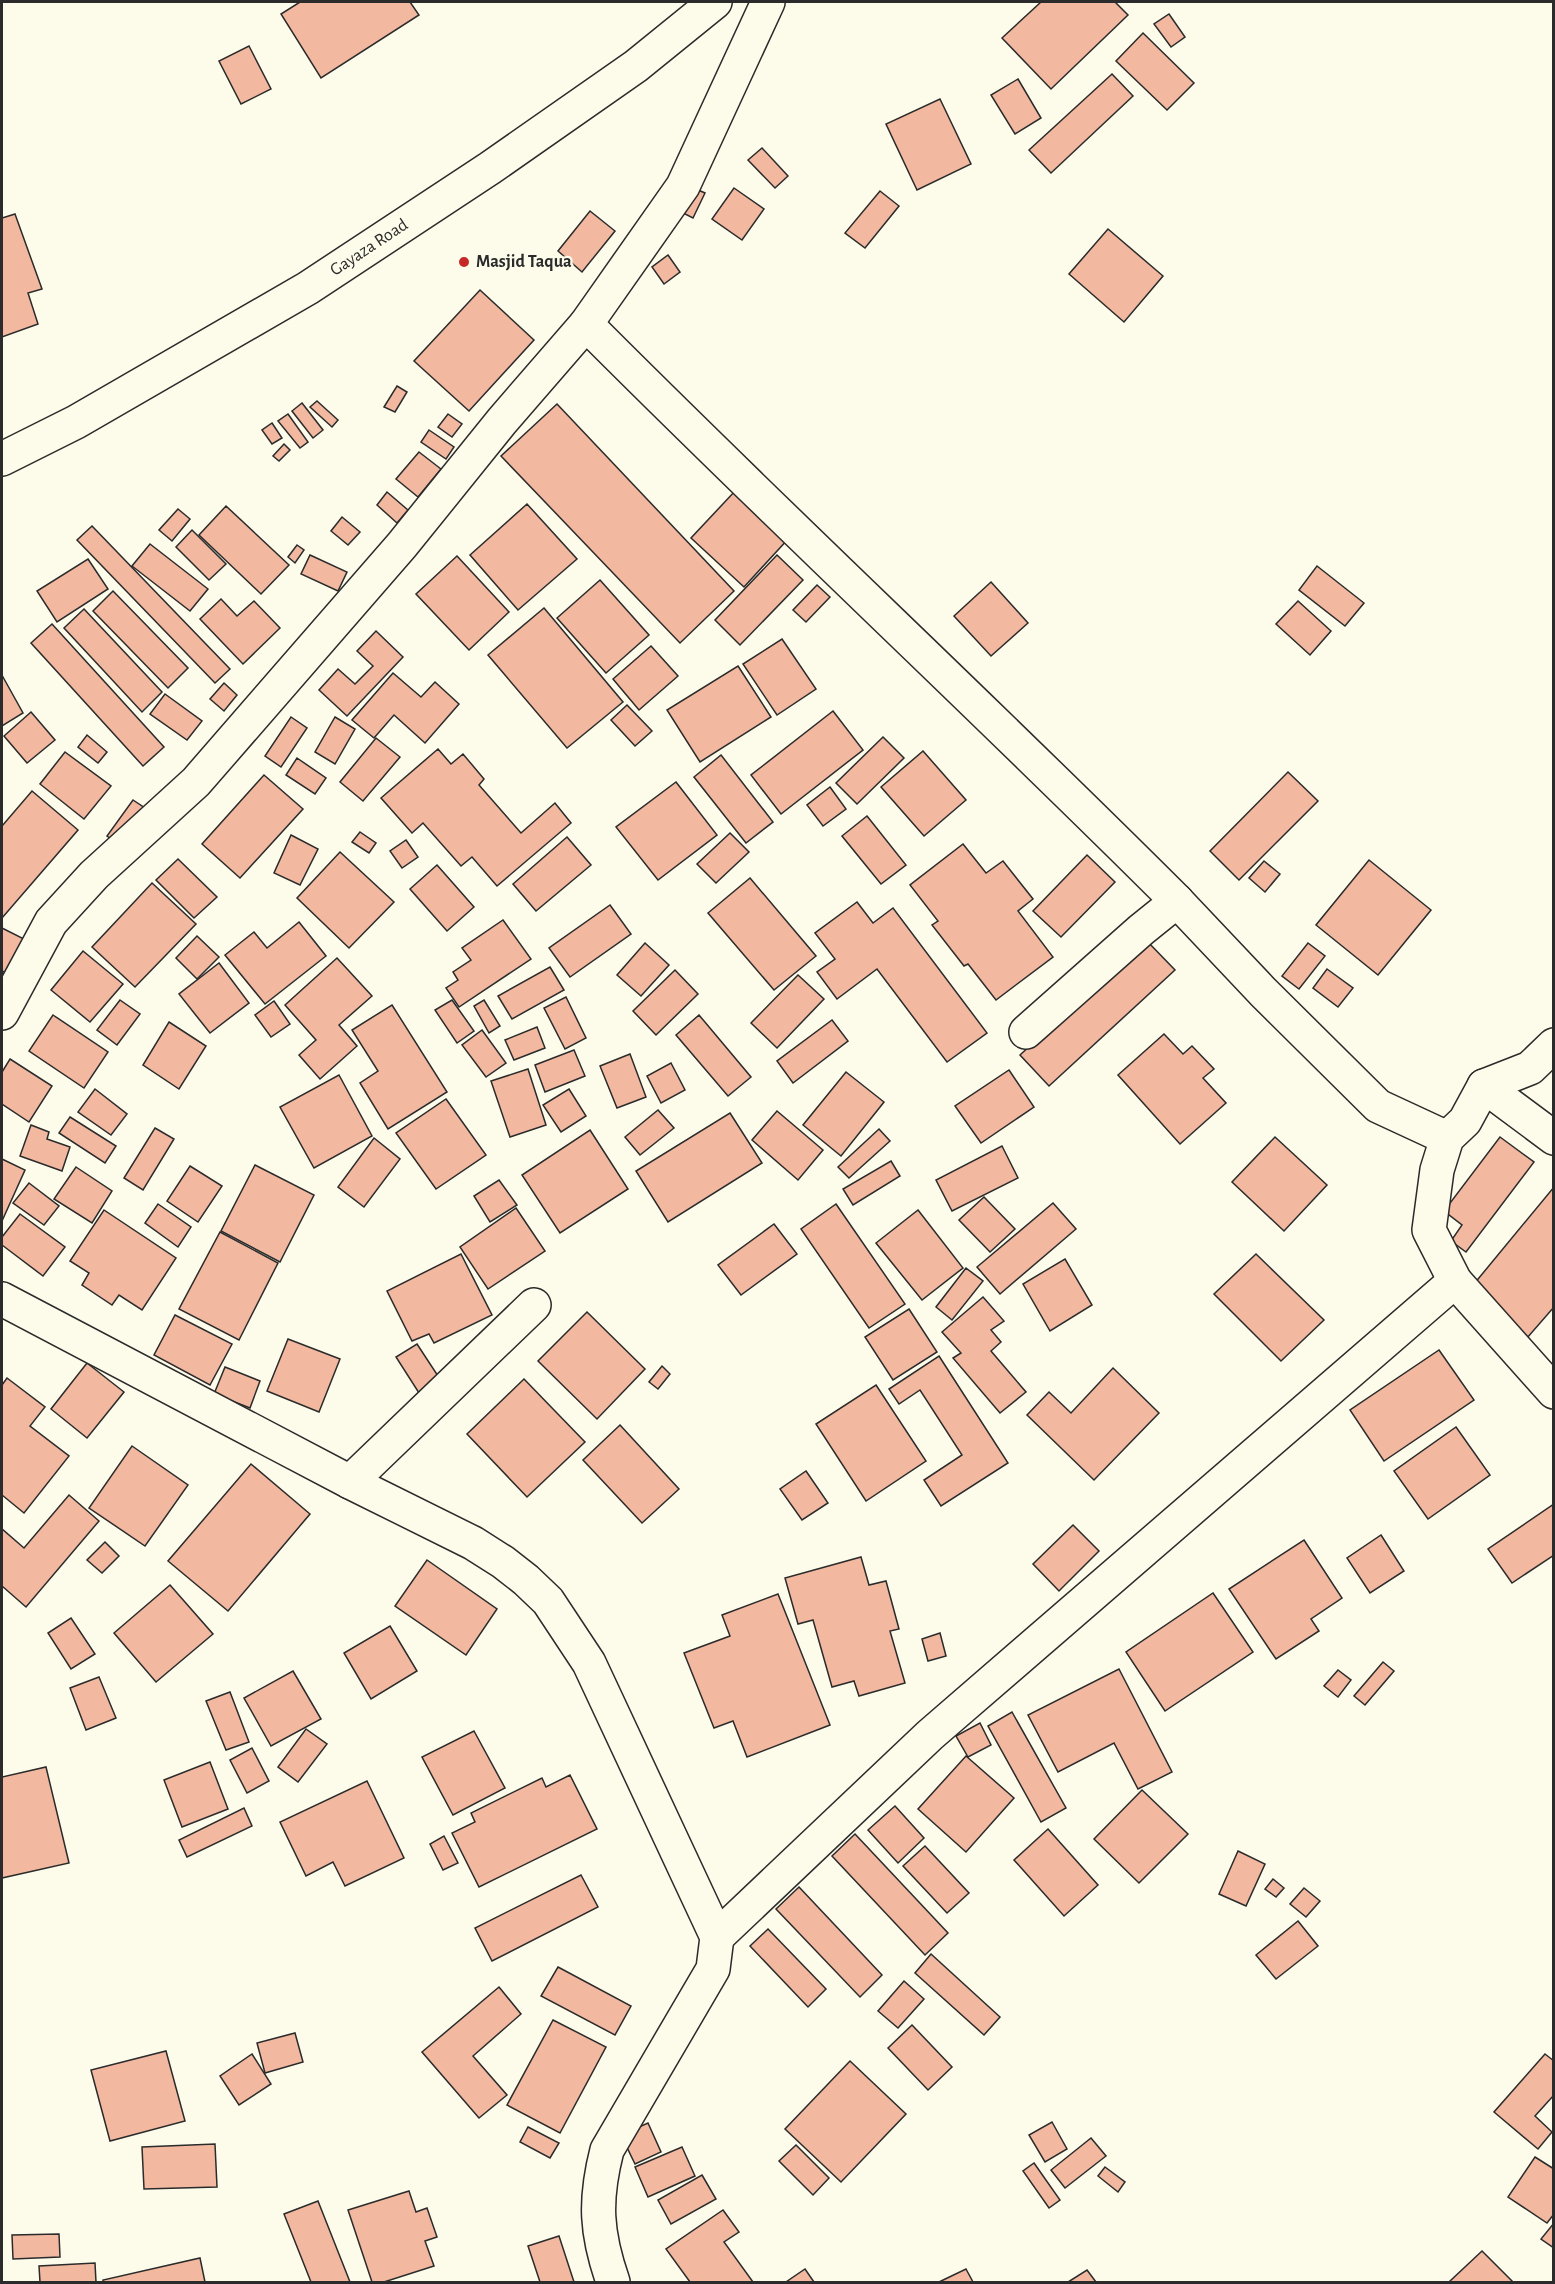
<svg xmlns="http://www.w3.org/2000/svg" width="1555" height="2284" viewBox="0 0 1555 2284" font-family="'Alegreya Sans',sans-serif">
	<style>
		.building { fill: #f2b8a0; stroke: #2b2b2b; stroke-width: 1.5 }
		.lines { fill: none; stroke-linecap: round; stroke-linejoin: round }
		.street-casing { stroke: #2b2b2b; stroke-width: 36 }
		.primary-casing { stroke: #2b2b2b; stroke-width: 36 }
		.street { stroke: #fdfbea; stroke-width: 33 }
		.primary { stroke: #fdfbea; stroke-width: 33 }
		.poi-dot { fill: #c62828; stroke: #fdfbea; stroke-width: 2 }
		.labels { text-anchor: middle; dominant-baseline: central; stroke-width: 4.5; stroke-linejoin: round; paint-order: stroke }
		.street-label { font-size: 18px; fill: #2b2b2b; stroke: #fdfbea }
		.poi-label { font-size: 18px; font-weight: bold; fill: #2b2b2b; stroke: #fdfbea; text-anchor: start }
	</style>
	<rect width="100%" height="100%" fill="#fdfbea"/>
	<!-- building -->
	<g class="building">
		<path d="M300,2H410L419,15L321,78L281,14Z"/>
		<path d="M1041,2H1115L1128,15L1051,89L1002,38Z"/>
		<path d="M1169,14L1185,37L1171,47L1154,24Z"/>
		<path d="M1143,33L1194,83L1167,110L1116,61Z"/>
		<path d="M249,46L271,89L241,104L219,61Z"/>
		<path d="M1112,74L1133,96L1051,173L1029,150Z"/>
		<path d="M1018,79L1041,118L1015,134L991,95Z"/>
		<path d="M940,99L971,164L917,190L886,124Z"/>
		<path d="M762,148L788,176L775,188L748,160Z"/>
		<path d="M691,187L705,193L693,218L679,211Z"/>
		<path d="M734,188L764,209L742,240L712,219Z"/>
		<path d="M880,191L899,206L865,248L845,233Z"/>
		<path d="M590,211L615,231L582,272L558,251Z"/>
		<path d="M15,214L42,289L28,293L38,324L2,337V218Z"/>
		<path d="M1108,229L1163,276L1124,322L1069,274Z"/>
		<path d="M668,255L680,272L664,284L652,267Z"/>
		<path d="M480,290L534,340L469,411L414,361Z"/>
		<path d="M397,386L407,392L395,412L384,407Z"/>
		<path d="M317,401L338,420L332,427L310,407Z"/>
		<path d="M302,403L323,430L313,438L292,411Z"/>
		<path d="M557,404L734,591L680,643L501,456Z"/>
		<path d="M288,414L308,442L300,448L278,421Z"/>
		<path d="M448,414L462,424L452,437L438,427Z"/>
		<path d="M272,423L282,438L272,444L262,430Z"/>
		<path d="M429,430L454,447L446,459L421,442Z"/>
		<path d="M284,444L290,450L279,461L273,456Z"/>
		<path d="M419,452L441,469L418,497L396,479Z"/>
		<path d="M736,490L789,538L744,587L691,538Z"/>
		<path d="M387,492L408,510L397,523L377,505Z"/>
		<path d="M527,504L577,559L518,610L470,555Z"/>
		<path d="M226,506L289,565L261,594L199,535Z"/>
		<path d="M178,509L190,519L172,541L159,530Z"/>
		<path d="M342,517L360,532L348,545L331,531Z"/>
		<path d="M92,526L230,669L215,683L77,540Z"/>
		<path d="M192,530L226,564L209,580L176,547Z"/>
		<path d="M150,544L208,589L190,611L132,566Z"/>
		<path d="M297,545L304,550L295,563L288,557Z"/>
		<path d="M310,555L347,572L338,591L301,574Z"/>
		<path d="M777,555L803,580L740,645L715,620Z"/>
		<path d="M457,556L509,612L469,650L416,594Z"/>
		<path d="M88,559L108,589L57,622L37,591Z"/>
		<path d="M1317,566L1364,603L1345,626L1299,590Z"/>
		<path d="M600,580L649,635L606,673L557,618Z"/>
		<path d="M991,582L1028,623L991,656L954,616Z"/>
		<path d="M817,585L830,597L806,622L793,610Z"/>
		<path d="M113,591L188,668L168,688L93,611Z"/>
		<path d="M221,599L237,616L254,601L280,628L243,664L200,619Z"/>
		<path d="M1298,601L1331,631L1310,655L1276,624Z"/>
		<path d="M544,608L623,702L567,748L488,655Z"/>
		<path d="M84,609L162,692L142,712L64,628Z"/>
		<path d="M52,624L164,747L143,766L31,643Z"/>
		<path d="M376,631L403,657L347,716L319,690L338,669L355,684L373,666L357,651Z"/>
		<path d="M782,639L816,689L777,715L743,664Z"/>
		<path d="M651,646L678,676L639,710L613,679Z"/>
		<path d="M738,666L771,717L700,762L667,710Z"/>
		<path d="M393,673L421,697L435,682L459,704L425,743L394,715L374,738L352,720Z"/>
		<path d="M3,677L23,713L2,726V678Z"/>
		<path d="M224,683L237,695L224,711L210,699Z"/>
		<path d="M165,694L202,721L187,740L150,714Z"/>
		<path d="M627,705L652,731L635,746L611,720Z"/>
		<path d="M833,711L863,750L781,814L751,775Z"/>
		<path d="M31,712L55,740L27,763L4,736Z"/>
		<path d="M291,717L307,728L281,767L265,756Z"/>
		<path d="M335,717L355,729L335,764L315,752Z"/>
		<path d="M87,735L107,752L98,763L78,747Z"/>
		<path d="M883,737L904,758L857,804L836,783Z"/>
		<path d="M376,738L400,757L363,801L340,782Z"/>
		<path d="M438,749L451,764L463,754L484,779L479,785L521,833L555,803L571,823L497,886L472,857L461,866L423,823L412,833L381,798Z"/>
		<path d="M923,751L966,800L924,836L881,787Z"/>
		<path d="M65,752L111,786L84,819L40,784Z"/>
		<path d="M721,755L773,822L746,843L694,777Z"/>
		<path d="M297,758L326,778L315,794L286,775Z"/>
		<path d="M1288,772L1318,801L1239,880L1210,851Z"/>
		<path d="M264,775L303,809L240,878L202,844Z"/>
		<path d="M676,782L717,835L658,880L616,827Z"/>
		<path d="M830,787L846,809L823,826L807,805Z"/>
		<path d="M32,791L78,830L2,918V826Z"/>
		<path d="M133,800L145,808L119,844L107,836Z"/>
		<path d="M867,816L906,865L881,884L842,836Z"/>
		<path d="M360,832L376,843L369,853L352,842Z"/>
		<path d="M730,833L749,852L716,883L697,864Z"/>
		<path d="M291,835L318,849L300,885L274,873Z"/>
		<path d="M567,837L591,865L536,911L513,884Z"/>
		<path d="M406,840L418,857L402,868L390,851Z"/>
		<path d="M963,844L986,873L1003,861L1033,899L1018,911L1053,957L996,1000L968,964L964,966L932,925L938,921L910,885Z"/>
		<path d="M340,852L394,902L349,948L297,898Z"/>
		<path d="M1087,855L1115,882L1061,937L1033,911Z"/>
		<path d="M178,859L217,897L194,918L156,880Z"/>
		<path d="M1369,860L1431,910L1378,975L1316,925Z"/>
		<path d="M1264,861L1280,874L1265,892L1249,878Z"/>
		<path d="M437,865L474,907L447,931L410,889Z"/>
		<path d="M750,878L816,956L774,990L708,913Z"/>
		<path d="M152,883L196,924L135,987L92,947Z"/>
		<path d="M857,902L873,923L893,908L987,1033L947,1062L877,969L837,999L817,972L835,959L815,933Z"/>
		<path d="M610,905L631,934L570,977L549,948Z"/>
		<path d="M503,920L531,959L459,1007L446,988L458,980L453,972L471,960L462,948Z"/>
		<path d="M299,922L326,956L265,1004L225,955L254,932L267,948Z"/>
		<path d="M2,928L26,940L10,975L2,971Z"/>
		<path d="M197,936L219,957L197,979L176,958Z"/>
		<path d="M1146,940L1175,970L1049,1086L1020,1055Z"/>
		<path d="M645,943L669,965L641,996L617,975Z"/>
		<path d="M1308,943L1325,956L1299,989L1282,976Z"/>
		<path d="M83,951L123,984L90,1022L51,990Z"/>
		<path d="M337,958L372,996L339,1025L357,1046L320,1079L299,1055L316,1040L285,1005Z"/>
		<path d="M219,963L249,1003L210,1033L179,994Z"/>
		<path d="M550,967L564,990L512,1019L498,996Z"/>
		<path d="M1327,969L1353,988L1338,1007L1313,988Z"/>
		<path d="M675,970L698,994L656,1035L633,1011Z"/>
		<path d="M798,975L824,999L777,1048L751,1023Z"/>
		<path d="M566,997L586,1038L565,1049L544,1008Z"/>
		<path d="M120,1000L140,1014L117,1045L97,1030Z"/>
		<path d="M452,1000L474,1031L457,1043L435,1010Z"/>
		<path d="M484,1000L500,1026L489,1033L474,1006Z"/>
		<path d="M274,1001L290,1024L271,1037L255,1015Z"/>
		<path d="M392,1005L447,1092L388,1129L360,1083L378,1071L352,1030Z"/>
		<path d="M53,1015L108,1052L84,1088L29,1051Z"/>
		<path d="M699,1015L751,1077L728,1096L676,1035Z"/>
		<path d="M832,1020L848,1041L793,1083L777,1061Z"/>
		<path d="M169,1022L206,1046L179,1089L143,1065Z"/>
		<path d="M537,1027L545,1048L514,1060L505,1040Z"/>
		<path d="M482,1030L506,1063L486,1077L462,1045Z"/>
		<path d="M1164,1034L1183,1054L1192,1046L1214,1069L1203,1078L1226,1103L1180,1144L1118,1075Z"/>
		<path d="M574,1050L585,1076L545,1092L535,1065Z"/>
		<path d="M630,1054L646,1097L617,1108L600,1066Z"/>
		<path d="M10,1059L52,1086L29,1122L2,1104V1072Z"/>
		<path d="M671,1063L685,1090L661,1103L647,1076Z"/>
		<path d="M528,1069L546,1125L510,1137L491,1081Z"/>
		<path d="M1009,1070L1034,1107L981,1143L955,1106Z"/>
		<path d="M846,1072L884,1102L841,1156L803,1125Z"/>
		<path d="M339,1075L372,1136L314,1168L280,1107Z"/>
		<path d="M95,1089L127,1114L111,1135L78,1112Z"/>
		<path d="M569,1089L586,1116L561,1132L543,1105Z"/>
		<path d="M446,1099L486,1155L436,1189L396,1133Z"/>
		<path d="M658,1110L674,1128L640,1155L625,1137Z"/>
		<path d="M777,1111L823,1150L798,1180L752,1140Z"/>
		<path d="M730,1113L762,1163L668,1222L636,1171Z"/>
		<path d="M70,1117L116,1146L105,1163L59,1133Z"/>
		<path d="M31,1125L49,1132L47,1139L70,1147L62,1171L20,1156Z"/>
		<path d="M155,1128L174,1139L143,1190L124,1178Z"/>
		<path d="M879,1129L890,1141L849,1178L838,1167Z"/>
		<path d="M590,1130L628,1189L560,1233L522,1175Z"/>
		<path d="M1275,1137L1327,1185L1284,1231L1232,1182Z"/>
		<path d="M1500,1137L1534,1162L1466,1252L1451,1241L1462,1225L1444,1211Z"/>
		<path d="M374,1138L400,1159L364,1207L338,1187Z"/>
		<path d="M1002,1146L1018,1178L952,1211L936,1180Z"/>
		<path d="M2,1159L25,1170L2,1221Z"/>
		<path d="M891,1161L900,1176L853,1205L843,1189Z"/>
		<path d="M255,1165L314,1195L280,1262L221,1231Z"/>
		<path d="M190,1166L222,1186L198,1222L167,1201Z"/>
		<path d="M76,1167L112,1191L92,1223L54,1199Z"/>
		<path d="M499,1180L517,1205L490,1222L474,1196Z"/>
		<path d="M29,1183L59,1206L44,1225L13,1203Z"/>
		<path d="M1554,1187V1307L1527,1338L1469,1290Z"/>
		<path d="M984,1197L1015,1229L990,1252L959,1220Z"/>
		<path d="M1053,1203L1076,1229L1000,1294L977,1267Z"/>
		<path d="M158,1204L191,1227L178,1247L145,1223Z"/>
		<path d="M836,1204L905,1304L869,1328L801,1229Z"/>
		<path d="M516,1208L545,1251L488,1289L460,1247Z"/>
		<path d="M104,1210L176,1258L142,1310L119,1295L112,1305L82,1285L89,1273L70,1261Z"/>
		<path d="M918,1210L963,1268L922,1300L876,1243Z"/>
		<path d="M20,1214L65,1247L43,1276L2,1245V1237Z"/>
		<path d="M774,1224L797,1254L741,1295L718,1265Z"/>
		<path d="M220,1232L278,1263L239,1340L179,1309Z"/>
		<path d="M461,1254L492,1315L434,1343L429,1334L412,1341L387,1291Z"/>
		<path d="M1256,1254L1324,1320L1281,1361L1214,1294Z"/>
		<path d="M1065,1259L1092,1305L1050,1331L1023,1284Z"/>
		<path d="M966,1268L983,1281L952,1320L936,1307Z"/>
		<path d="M983,1297L1004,1321L991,1330L1001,1342L991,1351L1026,1392L1000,1413L953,1358L961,1353L942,1332Z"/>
		<path d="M909,1309L937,1352L893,1380L865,1337Z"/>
		<path d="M587,1312L645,1369L597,1419L538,1361Z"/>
		<path d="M175,1315L232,1344L210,1385L154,1355Z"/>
		<path d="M288,1339L340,1359L319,1412L267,1391Z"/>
		<path d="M417,1344L440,1379L419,1393L396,1357Z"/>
		<path d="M1439,1350L1474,1400L1384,1461L1350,1410Z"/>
		<path d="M939,1356L1008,1463L941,1506L924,1480L962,1455L920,1390L899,1404L889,1389Z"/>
		<path d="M87,1363L124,1392L87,1438L51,1409Z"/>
		<path d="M662,1366L670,1374L658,1389L649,1382Z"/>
		<path d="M225,1367L260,1381L250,1408L214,1394Z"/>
		<path d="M1113,1368L1159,1413L1094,1480L1027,1415L1049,1392L1071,1413Z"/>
		<path d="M7,1378L45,1407L30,1426L69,1456L24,1513L2,1495V1385Z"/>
		<path d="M524,1379L585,1442L527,1497L467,1434Z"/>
		<path d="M876,1385L926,1461L866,1501L816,1424Z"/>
		<path d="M620,1425L679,1489L642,1523L583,1460Z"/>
		<path d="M1456,1427L1490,1475L1428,1519L1394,1471Z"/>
		<path d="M132,1446L188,1485L145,1546L89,1508Z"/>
		<path d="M251,1464L310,1514L228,1611L168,1561Z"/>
		<path d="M806,1471L828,1503L802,1520L780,1489Z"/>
		<path d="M69,1495L99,1521L26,1607L2,1586V1529L24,1548Z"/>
		<path d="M1554,1504V1555L1512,1583L1488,1549Z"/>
		<path d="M1073,1525L1099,1551L1059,1591L1033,1564Z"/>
		<path d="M1381,1535L1404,1571L1370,1593L1347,1558Z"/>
		<path d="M1304,1540L1342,1598L1311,1619L1319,1631L1276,1659L1229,1589Z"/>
		<path d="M105,1542L119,1556L102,1573L87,1560Z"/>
		<path d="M861,1557L869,1585L886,1581L899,1629L890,1631L905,1683L859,1696L854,1681L832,1687L813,1620L798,1624L785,1578Z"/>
		<path d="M427,1560L497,1609L466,1655L395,1606Z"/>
		<path d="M170,1585L213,1634L156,1682L114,1633Z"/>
		<path d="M1213,1593L1253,1652L1165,1711L1126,1652Z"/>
		<path d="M778,1594L830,1725L747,1757L733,1721L714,1728L684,1653L730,1636L722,1615Z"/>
		<path d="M71,1618L95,1654L71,1669L48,1633Z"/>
		<path d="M390,1626L417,1671L371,1699L344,1653Z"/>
		<path d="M940,1633L946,1656L928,1661L922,1639Z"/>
		<path d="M1383,1662L1394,1671L1365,1705L1354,1696Z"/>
		<path d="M1119,1669L1172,1772L1138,1789L1114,1743L1058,1772L1028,1715Z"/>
		<path d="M1338,1670L1351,1680L1338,1697L1324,1686Z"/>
		<path d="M293,1671L321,1719L271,1746L244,1698Z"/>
		<path d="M99,1677L116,1718L86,1730L70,1688Z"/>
		<path d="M230,1692L249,1742L226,1750L206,1701Z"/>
		<path d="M1012,1712L1066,1808L1041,1822L988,1726Z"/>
		<path d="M980,1723L991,1745L968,1757L956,1736Z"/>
		<path d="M306,1729L327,1744L298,1782L278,1767Z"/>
		<path d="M474,1731L505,1788L453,1815L422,1757Z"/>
		<path d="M252,1748L269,1781L247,1793L230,1760Z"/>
		<path d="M966,1756L1014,1798L966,1852L918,1809Z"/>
		<path d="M210,1762L228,1809L182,1827L164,1780Z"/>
		<path d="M46,1767L69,1863L2,1878V1777Z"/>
		<path d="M570,1775L597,1829L479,1887L452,1833L475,1822L471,1813L542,1778L546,1787Z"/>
		<path d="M367,1781L404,1858L345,1886L333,1862L306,1876L280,1822Z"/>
		<path d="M1142,1790L1188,1834L1139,1883L1094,1839Z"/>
		<path d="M895,1806L924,1838L898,1863L868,1830Z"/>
		<path d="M244,1808L252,1826L187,1857L179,1840Z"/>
		<path d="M1048,1829L1098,1885L1064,1916L1014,1860Z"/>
		<path d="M855,1834L948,1933L925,1955L832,1856Z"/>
		<path d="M444,1836L458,1863L443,1870L430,1844Z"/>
		<path d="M925,1846L969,1893L947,1913L903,1866Z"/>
		<path d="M1238,1851L1265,1864L1246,1906L1219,1894Z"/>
		<path d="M581,1875L598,1907L492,1961L475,1928Z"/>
		<path d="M1273,1879L1284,1888L1276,1897L1265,1889Z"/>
		<path d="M799,1887L882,1975L860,1997L776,1909Z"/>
		<path d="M1304,1888L1320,1901L1306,1917L1290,1904Z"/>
		<path d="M1298,1921L1318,1946L1276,1979L1256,1955Z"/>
		<path d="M768,1929L826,1989L808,2007L750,1946Z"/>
		<path d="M931,1954L1000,2017L984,2035L915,1973Z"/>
		<path d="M558,1967L631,2006L615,2035L541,1996Z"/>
		<path d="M904,1981L924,1999L898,2028L878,2011Z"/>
		<path d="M499,1987L521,2014L473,2056L507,2095L479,2118L422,2052Z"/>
		<path d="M553,2020L606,2047L560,2133L507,2105Z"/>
		<path d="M912,2025L952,2067L928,2090L888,2048Z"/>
		<path d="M295,2033L303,2062L265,2073L257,2043Z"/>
		<path d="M166,2051L185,2121L110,2141L91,2070Z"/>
		<path d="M252,2054L271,2084L239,2105L220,2076Z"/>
		<path d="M1545,2054L1554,2061V2095L1535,2116L1552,2132L1538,2149L1494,2112Z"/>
		<path d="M850,2061L906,2114L841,2182L785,2129Z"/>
		<path d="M1052,2122L1067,2149L1045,2162L1029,2135Z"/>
		<path d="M648,2123L661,2152L635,2164L621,2135Z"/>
		<path d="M528,2127L559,2143L550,2158L520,2142Z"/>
		<path d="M1091,2138L1106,2156L1065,2188L1051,2170Z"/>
		<path d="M215,2144L217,2187L144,2189L142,2147Z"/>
		<path d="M796,2145L829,2178L813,2195L779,2161Z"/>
		<path d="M682,2147L695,2176L648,2197L635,2167Z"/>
		<path d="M1535,2157L1554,2169V2214L1547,2223L1508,2197Z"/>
		<path d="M1034,2163L1060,2200L1049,2208L1023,2171Z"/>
		<path d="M1105,2167L1125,2182L1118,2192L1098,2176Z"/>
		<path d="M702,2175L716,2199L671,2224L658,2200Z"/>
		<path d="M409,2191L416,2212L427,2208L437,2237L425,2241L434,2266L384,2282H372L348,2210Z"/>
		<path d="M318,2201L350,2282H311L284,2214Z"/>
		<path d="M723,2210L739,2232L724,2242L753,2282H690L666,2249Z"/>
		<path d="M1554,2223V2248L1541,2239Z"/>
		<path d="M59,2234L60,2257L13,2259L12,2235Z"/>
		<path d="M559,2236L574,2282H540L528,2246Z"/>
		<path d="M1482,2251L1513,2282H1449Z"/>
		<path d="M200,2258L205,2282H103V2280Z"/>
		<path d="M95,2263L96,2282H40L39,2266Z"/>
		<path d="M805,2269L814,2282H786Z"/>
		<path d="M966,2269L973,2282H939Z"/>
		<path d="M1087,2270L1096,2282H1068Z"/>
	</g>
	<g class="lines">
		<!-- street casing -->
		<g class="street-casing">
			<g id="street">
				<path d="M586,324C780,519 982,706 1177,901"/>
				<path d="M2,1013L51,922L94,875L196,782L402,545L502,421L586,324L683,186L768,2"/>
				<path d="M1026,1032L1141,930L1177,901L1263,992L1378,1106L1447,1138"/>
				<path d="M1554,1045L1530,1068L1484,1086L1465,1121L1447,1138L1437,1170L1429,1230L1455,1281L1554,1392"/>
				<path d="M1484,1086L1554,1138"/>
				<path d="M2,1299L350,1482L473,1543L503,1562L526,1580L548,1601L589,1663L717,1937L713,1969L607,2150C594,2201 596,2233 613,2282"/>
				<path d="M350,1482L534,1305"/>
				<path d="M717,1937L930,1735L1455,1281"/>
			</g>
		</g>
		<!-- primary casing -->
		<g class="primary-casing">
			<g id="primary">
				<path id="s1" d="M2,459L76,422L308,288L490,168L636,66L715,2"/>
			</g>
		</g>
		<!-- street -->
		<use href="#street" class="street"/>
		<!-- primary -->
		<use href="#primary" class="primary"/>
	</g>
	<!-- markers -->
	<circle class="poi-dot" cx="464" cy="262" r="6"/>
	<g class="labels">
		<!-- street labels -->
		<g class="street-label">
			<text stroke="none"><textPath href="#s1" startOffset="424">Gayaza Road</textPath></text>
		</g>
		<!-- poi labels -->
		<g class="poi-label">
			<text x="476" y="262">Masjid Taqua</text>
		</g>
	</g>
	<!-- border -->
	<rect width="1555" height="2284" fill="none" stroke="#2b2b2b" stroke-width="6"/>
</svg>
